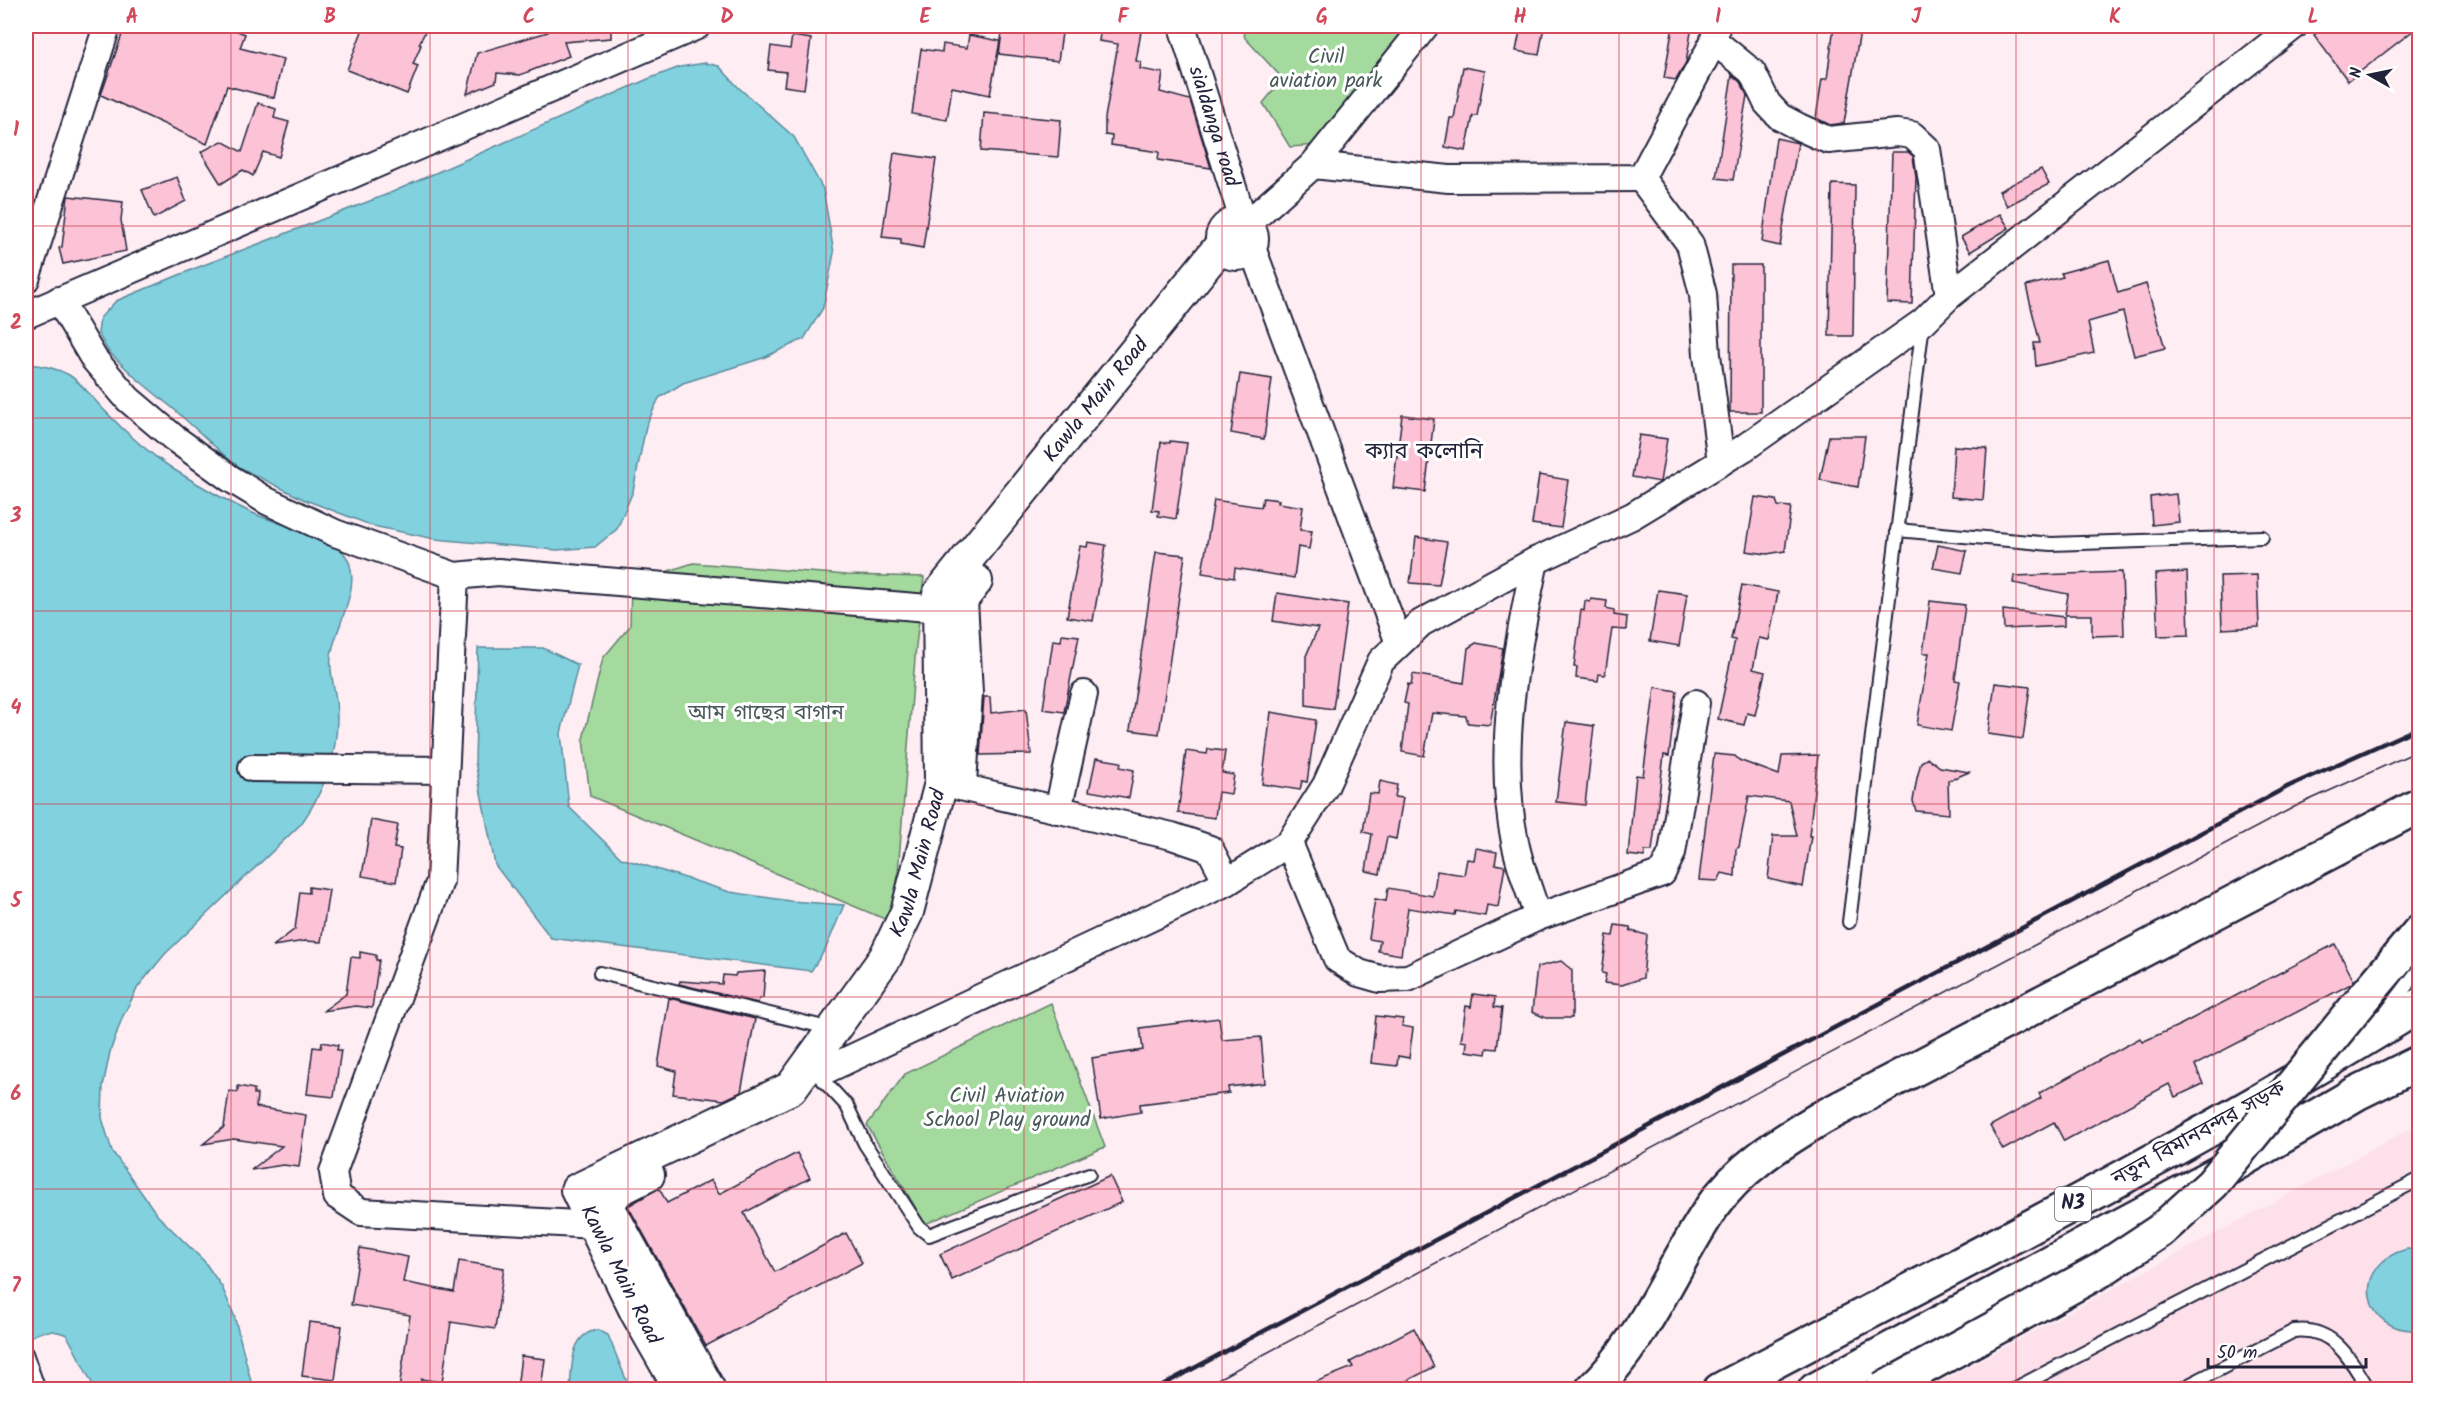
<svg xmlns="http://www.w3.org/2000/svg" width="2445" height="1415" viewBox="0 0 2445 1415" font-family="Kalam,'Noto Sans Bengali',sans-serif">
	<style>
		.built { fill: #fde0ea }
		.green { fill: #a4da9e; stroke: #637e6c; stroke-width: 1.5 }
		.water { fill: #82d1de; stroke: #5c8b9d; stroke-width: 1.5 }
		.building { fill: #fcc2d6; stroke: #22223b; stroke-width: 1.5 }
		.lines { fill: none; stroke-linecap: round; stroke-linejoin: round }
		.service-casing { stroke: #22223b; stroke-width: 16 }
		.minor-casing { stroke: #22223b; stroke-width: 30 }
		.tertiary-casing { stroke: #22223b; stroke-width: 36 }
		.trunk-casing { stroke: #22223b; stroke-width: 38 }
		.motorway-casing { stroke: #22223b; stroke-width: 38 }
		.service { stroke: #fff; stroke-width: 12 }
		.minor { stroke: #fff; stroke-width: 26 }
		.tertiary { stroke: #fff; stroke-width: 32 }
		.trunk { stroke: #fff; stroke-width: 33 }
		.motorway { stroke: #fff; stroke-width: 33 }
		.tram { stroke: #22223b; stroke-width: 1.5 }
		.rail { stroke: #22223b; stroke-width: 4.5 }
		.motorway-bridge-casing { stroke: #22223b; stroke-width: 38; stroke-linecap: butt }
		.motorway-bridge { stroke: #fff; stroke-width: 33 }
		.grid { fill: none; stroke: #d1495b; stroke-width: 1.5; stroke-opacity: 0.55 }
		.labels { text-anchor: middle; dominant-baseline: central; stroke-width: 6; stroke-linejoin: round; paint-order: stroke }
		.shield { fill: #fff; stroke: #646476; stroke-width: 1.5 }
		.shield-label { font-size: 20px; font-weight: bold; fill: #22223b }
		.park-label { font-size: 21px; fill: #495959; stroke: #fff }
		.street-label { font-size: 21px; fill: #22223b; stroke: #fff }
		.neighbourhood-label { font-size: 22px; fill: #22223b; stroke: #fff }
		.neatline { fill: none; stroke: #d1495b; stroke-width: 2 }
		.grid-label { font-size: 20px; text-anchor: middle; font-weight: bold; fill: #d1495b }
	</style>
	<rect width="100%" height="100%" fill="#feedf3"/>
	<filter id="ink" filterUnits="userSpaceOnUse"><feTurbulence type="fractalNoise" baseFrequency=".0167" numOctaves="2"/><feDisplacementMap in="SourceGraphic" scale="12" xChannelSelector="R" yChannelSelector="G"/><feConvolveMatrix kernelMatrix="1 2 1 2 8 2 1 2 1" color-interpolation-filters="sRGB"/></filter>
	<g filter="url(#ink)">
		<!-- built -->
		<path class="built" d="M2419,1124V1389H1927Z"/>
		<!-- green -->
		<g class="green">
			<path d="M1242,26H1417L1319,145L1290,147L1263,103L1283,79L1245,38Z"/>
			<path d="M693,563L847,575L924,577L916,646L894,923L590,796L583,739L603,658L630,626L631,583Z"/>
			<path d="M1051,1003L1105,1147L925,1224L867,1125L905,1074Z"/>
		</g>
		<!-- water -->
		<g class="water">
			<path d="M705,63L719,66L738,87L794,137L823,189L834,253L823,308L804,339L763,358L683,383L659,398L646,426L633,491L617,529L595,547L557,550L435,539L373,526L303,499L235,465L176,411L136,378L108,351L98,333L100,318L116,301L196,268L388,194L648,79L680,67Z"/>
			<path d="M26,364C41,365 55,367 69,375C82,383 93,399 104,410C125,432 147,452 173,469C197,484 223,499 248,511C270,522 329,536 343,552C367,580 335,626 331,656C329,671 334,685 336,700C341,746 327,787 301,824L165,954L138,987L122,1018L110,1052L103,1086L102,1118L112,1151L158,1216L204,1261L222,1287L234,1315L253,1389H95L67,1335C50,1328 41,1331 26,1339Z"/>
			<path d="M478,648H543L578,665L561,733L569,807L621,858L730,892L790,901L844,905L826,948L811,971L551,938L495,865L475,762Z"/>
			<path d="M2407,1249L2419,1250V1330C2361,1334 2350,1264 2407,1249Z"/>
			<path d="M598,1330L608,1335L630,1389H570C572,1367 570,1333 598,1330Z"/>
		</g>
		<!-- building -->
		<g class="building">
			<path d="M125,26H225L245,34L240,48L283,59L274,98L227,86L207,144L101,95Z"/>
			<path d="M364,26H428L419,44L421,45L413,64L418,66L407,94L347,70Z"/>
			<path d="M547,26H611V38L564,42L569,56L520,75L497,73L496,82L467,94L477,53L548,32Z"/>
			<path d="M1003,26H1063L1058,61L999,54Z"/>
			<path d="M1101,26H1142L1136,61L1141,62L1140,69L1163,73L1160,92L1190,100L1211,168L1158,160L1159,152L1111,145L1112,136L1105,135V118L1118,44L1099,41Z"/>
			<path d="M1521,26H1544L1539,55L1516,51Z"/>
			<path d="M1673,26H1692L1686,62L1676,80L1664,78Z"/>
			<path d="M1834,26H1861L1844,123L1830,125L1816,118L1822,79H1827Z"/>
			<path d="M2326,26H2419L2348,81L2314,35Z"/>
			<path d="M969,35L1000,41L990,95L952,87L947,120L912,114L921,49L942,52L943,44L967,48Z"/>
			<path d="M792,36L811,39L804,89L784,86L786,72L768,70L771,46L790,49Z"/>
			<path d="M1463,67L1485,71L1477,116H1473L1466,151L1445,147L1450,118H1454Z"/>
			<path d="M1732,75L1740,82L1747,95L1733,180L1716,178Z"/>
			<path d="M258,103L276,109L274,118L289,122L279,157L263,152L253,176L243,170L221,184L201,152L222,141L242,152Z"/>
			<path d="M984,113L1061,120L1058,157L981,151Z"/>
			<path d="M1776,138L1798,143L1780,246L1762,242Z"/>
			<path d="M1892,152H1908L1913,156L1916,177L1912,304L1887,303Z"/>
			<path d="M894,153L936,159L923,248L901,244V239L882,237Z"/>
			<path d="M2041,169L2049,184L2007,206L1999,191Z"/>
			<path d="M177,177L186,201L154,218L142,190Z"/>
			<path d="M1832,184L1855,185L1853,336H1829Z"/>
			<path d="M68,196L123,202L121,220L126,251L63,264L59,248L62,247Z"/>
			<path d="M2000,214L2009,228L1970,252L1961,237Z"/>
			<path d="M2109,260L2118,293L2146,284L2165,348L2134,356L2123,312L2088,322L2094,353L2036,366L2034,343H2040L2026,286L2063,277L2061,273Z"/>
			<path d="M1731,265H1761V412H1730Z"/>
			<path d="M1240,374L1272,379L1264,439L1231,433Z"/>
			<path d="M1402,415L1434,419L1425,492L1393,488Z"/>
			<path d="M1639,435L1667,439L1660,482L1632,477Z"/>
			<path d="M1829,436H1865L1858,487L1820,480Z"/>
			<path d="M1170,441L1187,443L1176,519L1158,516L1159,511L1152,510L1161,442L1170,443Z"/>
			<path d="M1954,446L1987,448L1983,500L1951,497Z"/>
			<path d="M1539,475L1568,480L1561,528L1532,524Z"/>
			<path d="M2176,494L2179,522L2152,525L2150,497Z"/>
			<path d="M1755,497L1776,500L1778,506L1791,507L1785,551L1767,554L1746,551Z"/>
			<path d="M1263,498L1279,500L1278,503L1303,507L1300,530L1312,531L1309,549L1298,547L1294,578L1235,568L1234,578L1202,573L1214,500L1261,507Z"/>
			<path d="M1416,537L1447,542L1439,585L1410,583Z"/>
			<path d="M1088,542L1106,545L1093,621L1067,617L1080,546L1087,547Z"/>
			<path d="M1938,545L1967,551L1962,573L1933,568Z"/>
			<path d="M1156,552L1185,555L1159,734L1130,730Z"/>
			<path d="M2122,572L2124,635L2092,636V615H2065L2068,594L2013,583L2014,576Z"/>
			<path d="M2187,572L2189,635L2158,636L2155,574Z"/>
			<path d="M2257,575L2259,627L2222,629L2220,576Z"/>
			<path d="M1742,585L1778,592L1769,640L1759,638L1753,669L1765,672L1755,715L1747,713L1744,725L1718,719L1735,640L1731,639Z"/>
			<path d="M1658,590L1687,594L1679,646L1650,641Z"/>
			<path d="M1277,593L1348,604L1333,709L1306,705V656L1318,628L1273,621Z"/>
			<path d="M1591,599L1607,601L1606,608L1614,610V615L1627,617L1626,630L1612,629L1605,675L1599,674L1598,681L1576,678L1577,667H1574L1581,610L1584,611L1585,601L1590,602Z"/>
			<path d="M1930,601L1965,605L1955,680L1960,681L1951,731L1917,725L1929,653H1923Z"/>
			<path d="M2003,610L2064,617V626L2004,629Z"/>
			<path d="M1062,634L1079,636L1064,712L1043,709L1053,640L1061,641Z"/>
			<path d="M1476,643L1503,648L1490,725L1468,723L1466,716L1432,713L1424,756L1402,752L1408,704L1404,703L1408,684L1411,685L1413,674L1464,683L1468,648Z"/>
			<path d="M1995,683L2030,687L2023,739L1988,734Z"/>
			<path d="M1655,687L1677,691L1669,756L1664,755L1652,851H1645L1644,857L1628,855L1636,775L1643,776Z"/>
			<path d="M984,697H990L991,713L1026,709L1031,754L980,755Z"/>
			<path d="M1271,712L1316,720L1307,782L1302,781L1300,790L1262,784Z"/>
			<path d="M1566,722L1594,726L1585,805L1556,802Z"/>
			<path d="M1208,749L1225,751L1222,773L1234,775L1231,794L1218,792L1215,818L1178,813L1186,751L1207,754Z"/>
			<path d="M1714,754L1735,756L1739,760L1779,775L1782,756L1818,755L1809,836H1811L1803,887L1768,879L1773,836H1797L1789,801L1749,796L1739,847L1736,849L1735,876L1722,873L1718,881L1699,880Z"/>
			<path d="M1096,758L1121,762L1120,767L1134,770L1129,798L1089,791Z"/>
			<path d="M1928,758L1940,767L1969,772L1948,781L1949,814L1916,811L1913,801L1917,778L1921,762Z"/>
			<path d="M1380,781L1397,785L1395,797L1403,798L1396,839L1387,837L1380,874L1366,871L1372,834L1363,832L1369,793L1378,794Z"/>
			<path d="M371,820L398,825L394,848L401,849L396,882L362,876Z"/>
			<path d="M1476,848L1497,852L1495,864L1505,866L1498,907L1487,905L1485,916L1456,911L1455,915L1408,908L1401,955L1378,951L1380,941L1369,939L1375,899L1386,901L1388,888L1433,896L1437,871L1464,875L1467,859L1474,860Z"/>
			<path d="M309,887L329,890L321,942L305,941L273,946L295,929L300,892L309,893Z"/>
			<path d="M1615,925L1630,927L1631,931L1647,935L1643,978L1622,985L1604,983L1606,974L1602,973L1607,935L1613,936Z"/>
			<path d="M2335,944L2354,981L2351,984L2195,1065L2203,1084L2175,1097L2169,1084L2064,1141L2054,1122L2003,1150L1990,1126L2041,1098L2039,1093L2140,1038L2142,1042L2180,1025Z"/>
			<path d="M360,952L376,955V960H379L372,1008L356,1006L323,1011L346,994L351,957L360,958Z"/>
			<path d="M1561,961L1572,970V1018H1546L1532,1012L1537,967Z"/>
			<path d="M765,971L763,998L759,999L758,1003L679,984L680,981L722,984L723,975L735,976L736,973Z"/>
			<path d="M1473,994L1495,997L1494,1007L1502,1008L1497,1049L1487,1048L1486,1054L1466,1051L1467,1042L1461,1041L1466,1006L1471,1007Z"/>
			<path d="M669,998L755,1019L741,1092L724,1100L673,1094L676,1071L658,1066Z"/>
			<path d="M1376,1016L1403,1019L1402,1026L1413,1028L1409,1058L1398,1056L1397,1066L1371,1063Z"/>
			<path d="M1219,1018L1222,1040L1261,1037L1265,1083L1228,1087L1229,1093L1140,1104L1141,1112L1101,1119L1092,1058L1143,1050L1140,1028Z"/>
			<path d="M322,1042L338,1045L337,1050H341L334,1097L307,1094L313,1047L321,1048Z"/>
			<path d="M238,1086L254,1089V1094H257L256,1107L306,1115L299,1167L283,1165L251,1170L282,1146L234,1139L203,1144L224,1127L229,1091L238,1092Z"/>
			<path d="M797,1153L810,1178L744,1213L775,1272L846,1233L862,1263L706,1346L628,1206L659,1188L667,1203L711,1180L719,1194Z"/>
			<path d="M1110,1176L1122,1202L952,1280L940,1254Z"/>
			<path d="M360,1248L408,1257L403,1282L454,1292L459,1261L504,1268L495,1329L451,1322L442,1382L421,1379L420,1389H399L410,1315L351,1305Z"/>
			<path d="M309,1322L342,1326L335,1380L302,1376Z"/>
			<path d="M1414,1328L1434,1367L1391,1389H1298L1353,1367L1350,1362Z"/>
			<path d="M521,1356L545,1359L541,1389H517Z"/>
		</g>
		<g class="lines">
			<!-- service casing -->
			<g class="service-casing">
				<g id="service">
					<path d="M1897,530L2051,544L2262,537"/>
					<path d="M1849,922L1923,323"/>
					<path d="M600,973L832,1029"/>
					<path d="M2384,1015L2420,968"/>
					<path d="M820,1077L847,1106L865,1144L919,1227L929,1235L1089,1174"/>
					<path d="M26,1353L39,1390"/>
					<path d="M2012,1390L2420,1179"/>
					<path d="M2179,1390L2294,1331C2334,1326 2351,1360 2369,1390"/>
				</g>
			</g>
			<!-- minor casing -->
			<g class="minor-casing">
				<g id="minor">
					<path id="s1" d="M1182,26L1245,226L1313,165L1449,179L1641,178L1714,41L1716,26"/>
					<path d="M1714,41L1752,72L1767,103L1780,117L1799,127L1828,140L1897,133L1912,135L1927,149L1949,296"/>
					<path d="M1313,165L1425,26"/>
					<path d="M1641,178L1690,244L1703,294L1707,355L1721,462"/>
					<path d="M1251,245L1399,643"/>
					<path d="M26,279L107,26"/>
					<path d="M59,300L94,359L128,399L174,438L231,479L267,501L335,533L455,576L498,572L940,609"/>
					<path d="M26,315L697,26"/>
					<path d="M455,576L440,881L333,1172L337,1196L361,1212L595,1225"/>
					<path d="M252,768L445,770"/>
					<path d="M960,787L1172,836L1210,849L1227,882"/>
					<path d="M1058,810L1084,694"/>
					<path d="M1289,843L1337,959L1359,973L1380,979L1408,978L1538,917L1662,873L1538,917C1530,892 1520,867 1515,842C1496,751 1516,651 1535,561"/>
					<path d="M1662,873L1672,853L1696,703"/>
					<path d="M826,1070L1227,882L1289,843L1326,785L1381,661L1421,623L1535,561L1632,516L1744,448L1923,322L1949,296L2294,26"/>
				</g>
			</g>
			<!-- tertiary casing -->
			<g class="tertiary-casing">
				<g id="tertiary">
					<circle cx="1237" cy="239" r="15"/>
					<path d="M960,783L966,693L961,600L976,581"/>
					<path d="M648,1175L618,1190L607,1205L709,1390"/>
					<path id="s2" d="M681,1390L637,1313L577,1190L791,1088L885,958L907,912L941,783L939,594L1223,243"/>
				</g>
			</g>
			<!-- trunk casing -->
			<g class="trunk-casing">
				<g id="trunk">
					<path d="M1720,1390C1956,1266 2194,1146 2420,1005"/>
					<path d="M1815,1390L2226,1169L2357,1093L2420,1062"/>
				</g>
			</g>
			<!-- motorway casing -->
			<g class="motorway-casing">
				<g id="motorway">
					<path d="M2367,994L2420,931"/>
					<path d="M1592,1390C1646,1338 1671,1267 1712,1207C1740,1167 1780,1143 1821,1118L2420,805"/>
				</g>
			</g>
			<!-- service -->
			<use href="#service" class="service"/>
			<!-- minor -->
			<use href="#minor" class="minor"/>
			<!-- tertiary -->
			<use href="#tertiary" class="tertiary"/>
			<!-- trunk -->
			<use href="#trunk" class="trunk"/>
			<!-- motorway -->
			<use href="#motorway" class="motorway"/>
			<!-- tram -->
			<path class="tram" d="M1197,1390L2298,805L2420,750"/>
			<!-- rail -->
			<path class="rail" d="M1153,1390L2289,786L2420,727"/>
			<!-- motorway-bridge casing -->
			<g class="motorway-bridge-casing">
				<path id="motorway-bridge" d="M1882,1390L2101,1270L2160,1231L2212,1184L2367,994"/>
			</g>
			<!-- motorway-bridge -->
			<use href="#motorway-bridge" class="motorway-bridge"/>
		</g>
	</g>
	<!-- grid -->
	<path class="grid" d="M231,26V1390M430,26V1390M628,26V1390M826,26V1390M1024,26V1390M1222,26V1390M1421,26V1390M1619,26V1390M1817,26V1390M2016,26V1390M2214,26V1390M26,226H2420M26,418H2420M26,611H2420M26,804H2420M26,997H2420M26,1189H2420"/>
	<g class="labels">
		<!-- shield labels -->
		<rect class="shield" x="2055" y="1187" width="36" height="34" rx="4.5"/>
		<g class="shield-label">
			<text x="2073" y="1204">N3</text>
		</g>
		<!-- park labels -->
		<g class="park-label">
			<text x="1326" y="57">Civil<tspan x="1326" dy="24">aviation park</tspan></text>
			<text x="766" y="713">আম গাছের বাগান</text>
			<text x="1007" y="1096">Civil Aviation<tspan x="1007" dy="24">School Play ground</tspan></text>
		</g>
		<!-- street labels -->
		<g class="street-label">
			<text stroke="none"><textPath href="#s1" startOffset="105">sialdanga road</textPath></text>
			<text stroke="none"><textPath href="#s2" startOffset="1246">Kawla Main Road</textPath></text>
			<text stroke="none"><textPath href="#s2" startOffset="724">Kawla Main Road</textPath></text>
			<text transform="translate(2199 1134) rotate(-29)">নতুন বিমানবন্দর সড়ক</text>
			<text transform="translate(620 1275) rotate(63)">Kawla Main Road</text>
		</g>
		<!-- neighbourhood labels -->
		<g class="neighbourhood-label">
			<text x="1424" y="452">ক্যাব কলোনি</text>
		</g>
	</g>
	<!-- margin -->
	<rect width="2445" height="1415" fill="none" stroke="#fff" stroke-width="66"/>
	<!-- north arrow -->
	<g transform="translate(2370 75) rotate(279)" stroke="#ffffff" stroke-width="4.5" paint-order="stroke">
	<path d="M0-4.5L10 22L0 15L-10 22Z" fill="#22223b"/>
	<text y="-9" font-size="16" font-weight="bold" text-anchor="middle" fill="#22223b">N</text>
	</g>
	<!-- scale -->
	<path d="M2208 1358v9h158v-9" fill="none" stroke="#22223b" stroke-width="3"/>
	<text x="2217" y="1358" font-size="18" fill="#22223b" stroke="#ffffff" stroke-width="4.5" paint-order="stroke">50 m</text>
	<rect x="33" y="33" width="2379" height="1349" class="neatline"/>
	<g class="grid-label">
		<text x="132" y="23">A</text>
		<text x="330" y="23">B</text>
		<text x="529" y="23">C</text>
		<text x="727" y="23">D</text>
		<text x="925" y="23">E</text>
		<text x="1123" y="23">F</text>
		<text x="1322" y="23">G</text>
		<text x="1520" y="23">H</text>
		<text x="1718" y="23">I</text>
		<text x="1916" y="23">J</text>
		<text x="2115" y="23">K</text>
		<text x="2313" y="23">L</text>
		<text x="16" y="136">1</text>
		<text x="16" y="329">2</text>
		<text x="16" y="522">3</text>
		<text x="16" y="714">4</text>
		<text x="16" y="907">5</text>
		<text x="16" y="1100">6</text>
		<text x="16" y="1292">7</text>
	</g>
</svg>
